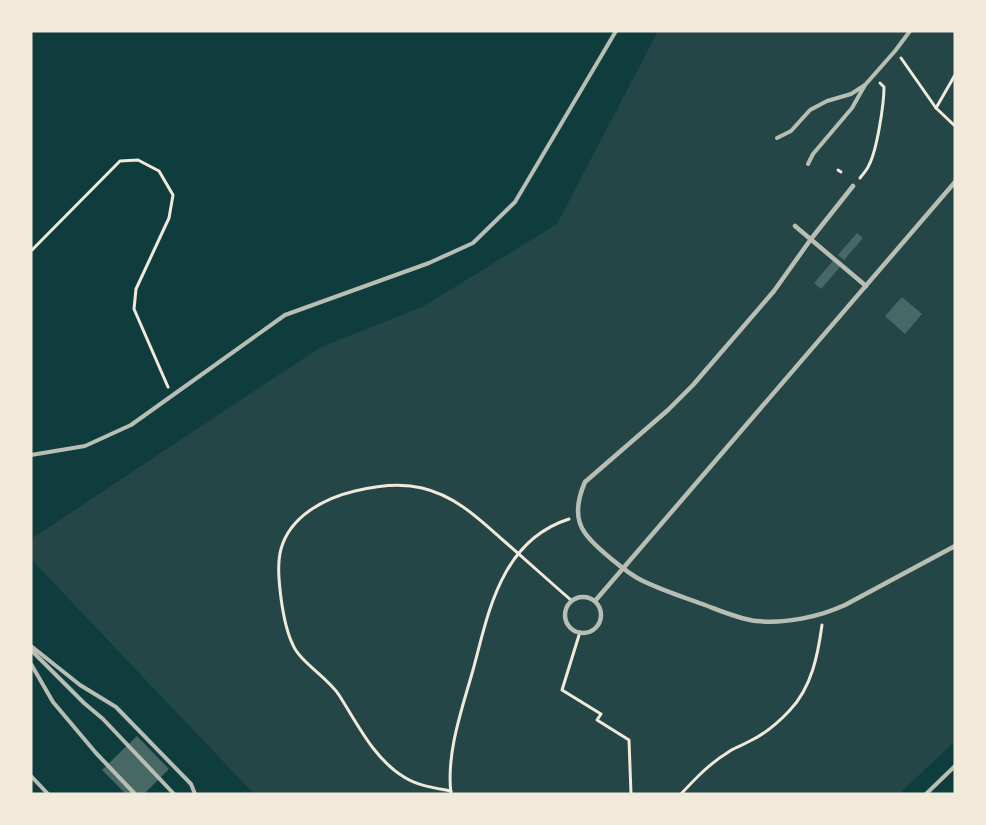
<svg xmlns="http://www.w3.org/2000/svg" width="986" height="825" viewBox="0 0 986 825" font-family="'Open Sans',sans-serif">
	<style>
		.green { fill: #244646 }
		.building { fill: #486865 }
		.lines { fill: none; stroke-linecap: round; stroke-linejoin: round }
		.path { stroke: #f1e9da; stroke-width: 3 }
		.service { stroke: #b8beb3; stroke-width: 4 }
		.pedestrian { stroke: #b8beb3; stroke-width: 4.5 }
	</style>
	<rect width="100%" height="100%" fill="#0f3d3e"/>
	<!-- green -->
	<path class="green" d="M658,31H955V741L899,794H254L31,559V539L321,347L424,306L557,224Z"/>
	<!-- building -->
	<g class="building">
		<path d="M857,233L863,238L844,260L838,255Z"/>
		<path d="M833,261L840,267L821,289L814,283Z"/>
		<path d="M902,297L922,314L905,334L885,316Z"/>
		<path d="M137,736L169,769L144,794H126L102,770Z"/>
	</g>
	<g class="lines">
		<!-- path -->
		<g class="path">
			<path d="M901,58L936,108L955,126"/>
			<path d="M936,108L955,75"/>
			<path d="M838,170L841,172"/>
			<path d="M860,178C863,174 867,170 869,165C877,150 884,104 884,87L880,83"/>
			<path d="M31,251L120,161L138,160L159,171L173,195L169,218L136,289L134,309L168,387"/>
			<path d="M580,632L562,690L601,714L597,720L629,740L631,794"/>
			<path d="M451,791C435,788 418,786 404,777C374,759 357,723 339,695C328,678 300,662 293,645C286,631 283,613 281,598C279,582 277,564 281,549C290,516 325,498 355,491C376,486 401,483 422,488C456,496 479,519 504,541C527,561 549,581 572,601"/>
			<path d="M451,794C446,753 462,709 473,670C482,637 489,602 506,572C520,547 541,528 569,519"/>
			<path d="M681,794C695,779 709,764 727,753C733,748 741,746 748,742C763,735 779,722 790,710C812,687 818,654 822,625"/>
		</g>
		<!-- service -->
		<g class="service">
			<path d="M865,85L895,51L910,31"/>
			<path d="M777,138L791,131L810,110L827,101L851,94L865,85L852,108L813,154L808,164"/>
			<path d="M31,455L85,446L131,425L285,315L429,263L473,243L515,202L616,31"/>
			<path d="M31,646L80,685L116,707L191,784L195,794"/>
			<path d="M31,650L84,703L103,719L174,794"/>
			<path d="M31,664L53,702L96,753L135,794"/>
			<path d="M31,776L48,794"/>
			<path d="M926,794L955,766"/>
		</g>
		<!-- pedestrian -->
		<g class="pedestrian">
			<path d="M853,186L811,239L774,291L693,385L668,410L585,482C578,498 574,518 585,533C594,546 627,573 641,580C661,590 683,597 705,605C721,611 739,619 756,621C785,624 819,617 845,605L955,546"/>
			<path d="M795,226L866,286"/>
			<circle cx="583" cy="615" r="18"/>
			<path d="M595,601L955,182"/>
		</g>
	</g>
	<!-- border -->
	<rect width="986" height="825" fill="none" stroke="#f1e9da" stroke-width="65"/>
</svg>
